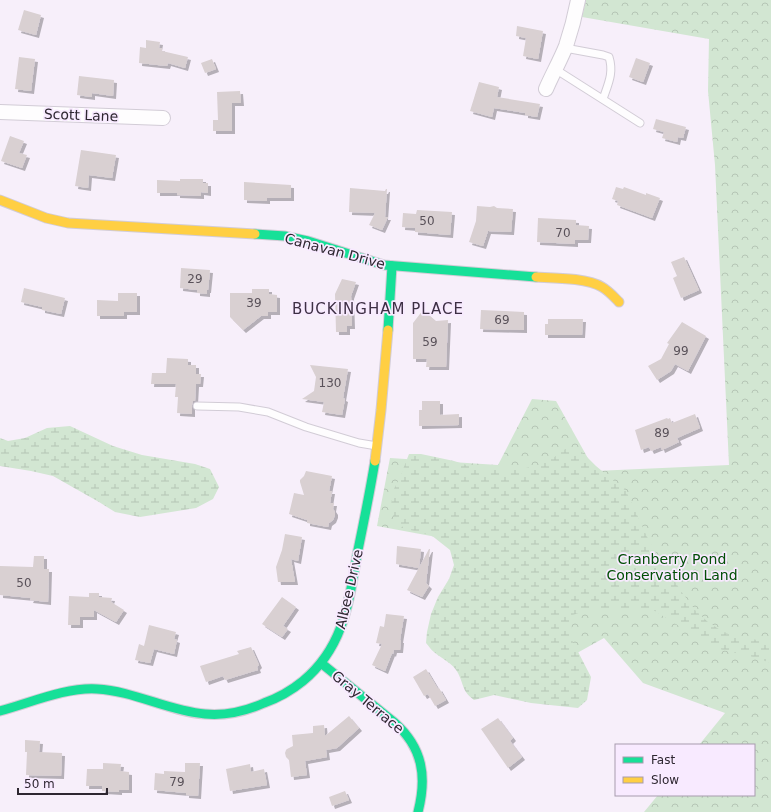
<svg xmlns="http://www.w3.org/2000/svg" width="771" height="812" viewBox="0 0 771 812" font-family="'DejaVu Sans',sans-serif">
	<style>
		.forest { fill: url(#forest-crowns) }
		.wetland { fill: url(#wetland-marsh) }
		.building { fill: #d9d0d2; filter: url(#shadow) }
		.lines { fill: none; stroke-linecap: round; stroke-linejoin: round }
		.lane-casing { stroke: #d2ccd6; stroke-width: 9 }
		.street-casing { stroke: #d2ccd6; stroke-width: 16 }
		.fast-casing { stroke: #d2ccd6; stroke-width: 11 }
		.slow-casing { stroke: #d2ccd6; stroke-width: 11 }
		.lane { stroke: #fefdfe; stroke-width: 7 }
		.street { stroke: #fefdfe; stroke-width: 14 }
		.fast { stroke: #16e098; stroke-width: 9 }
		.slow { stroke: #ffcf43; stroke-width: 9 }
		.labels { text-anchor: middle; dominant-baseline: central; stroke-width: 3.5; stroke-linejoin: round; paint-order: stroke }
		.number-label { font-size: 12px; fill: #595159 }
		.street-label { font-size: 14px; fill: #2e2731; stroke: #f8eaff }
		.park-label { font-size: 14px; fill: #004e05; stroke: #f8eaff }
		.neighbourhood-label { font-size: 15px; letter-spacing: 1px; fill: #3d2f44; stroke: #f8eaff }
	</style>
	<defs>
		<pattern id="forest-crowns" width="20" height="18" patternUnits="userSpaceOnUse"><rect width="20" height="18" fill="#d2e6d2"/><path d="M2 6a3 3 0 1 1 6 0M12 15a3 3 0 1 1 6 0" fill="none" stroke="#b5c5b5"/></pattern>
		<pattern id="wetland-marsh" width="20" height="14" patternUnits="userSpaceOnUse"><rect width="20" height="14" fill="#d2e6d2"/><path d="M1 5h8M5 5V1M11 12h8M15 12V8" fill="none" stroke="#b5c5b5"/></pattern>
		<filter id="shadow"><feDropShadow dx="3" dy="3" stdDeviation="0" flood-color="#0004"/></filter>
	</defs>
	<rect width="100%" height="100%" fill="#f7effa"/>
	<!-- forest -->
	<path class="forest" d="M586,0H771V812H644L658,795H754V745H699L725,713L643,683L604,638L534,677L458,541L377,526L390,458L498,465L532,399L556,401L595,471L729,465L715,165L708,91L709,39L582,17Z"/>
	<!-- wetland -->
	<g class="wetland">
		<path d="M70,426L113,446L142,455L195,464L210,469L219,487L213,499L196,508L140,517L115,512L99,502L53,476L31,471L0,466V438L8,441L25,438L47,428Z"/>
		<path d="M568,447L581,451L596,466L626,491L650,543L681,591L695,610L708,622L725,633L771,643V663L753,657L710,647L673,622L655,611L641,609L617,610L590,609L573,615L570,636L591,677L587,700L578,708L531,703L494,695L474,700C462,691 464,685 458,673C452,662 443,660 434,652C431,650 429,646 426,643L427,632L431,614L438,597L449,579L454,565L450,550L431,535L406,529L395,522L391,508L392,493L400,477L409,454H421L454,461L476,468L501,470L521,469L540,465L553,458Z"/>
	</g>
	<!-- building -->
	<g class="building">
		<path d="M24,10L41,15L36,35L18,30Z"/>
		<path d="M517,26L543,31L538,59L523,56L526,38L516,36Z"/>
		<path d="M146,40L160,42L159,48H162V51L188,57L185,68L168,63L167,66L139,63L140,47L146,48Z"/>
		<path d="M19,57L35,59L31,91L15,89Z"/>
		<path d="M636,58L650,63L643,82L629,77Z"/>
		<path d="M212,59L216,69L205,73L201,63Z"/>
		<path d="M79,76L114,80L113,96L92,93V97L77,95Z"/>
		<path d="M479,82L499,87L497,97L540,104L537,117L525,115V113L494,108L492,117L470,111Z"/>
		<path d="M240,91L241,103H232V131H213V120H218L217,92Z"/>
		<path d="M656,119L686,127L683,138L678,137L677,142L662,138L664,132L653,129Z"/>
		<path d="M10,136L24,141L19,153L27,155L22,168L1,161Z"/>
		<path d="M81,150L116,155L112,178L89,175L88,188L75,186Z"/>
		<path d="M180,179H203V183H208V193L201,192V196L177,195V193H157V180L180,181Z"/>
		<path d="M244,182L291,185V198H267V201L244,200Z"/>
		<path d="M616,187L623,189L624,187L646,195V193L660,198L652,218L617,205L618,201L612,199Z"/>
		<path d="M350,188L385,191L386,189H387L385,217H388L382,230L369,225L375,213L349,212Z"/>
		<path d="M477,206L490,207L494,206L497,208L513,209L511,232L488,231L483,246L469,242L476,221Z"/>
		<path d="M417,210L452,212L450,235L415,232V228L402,227L403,213L416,214Z"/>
		<path d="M538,218L576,220V225L589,226L588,240H575V244L537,242Z"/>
		<path d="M684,257L699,290L681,298L673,278L677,276L671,262Z"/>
		<path d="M181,268L210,270L208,290H207V294L197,293V290L180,288Z"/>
		<path d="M342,279L356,282L351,296L352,326H347V332H336L335,294Z"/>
		<path d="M24,288L65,298L61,314L42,310V307L21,302Z"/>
		<path d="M252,289H269V294L277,295V312H268V316H261L243,330L230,317V293H252Z"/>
		<path d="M118,293H137V312H124V316H97V300L118,301Z"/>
		<path d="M423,310L436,321L448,320L446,367H426L427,359H413V323Z"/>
		<path d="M481,310L524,312V330L480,329Z"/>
		<path d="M548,319H583L582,335H545V324H548Z"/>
		<path d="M682,322L706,336L688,371L675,364L671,371L657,380L648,366L661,359L669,344L667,343Z"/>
		<path d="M167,358L188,359V365H196V374H201L200,384H196L195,401H193L192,405V414L177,413L178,397H175L176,384H151L152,373H166Z"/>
		<path d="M310,365L348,369L343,398L345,399L342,415L322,412L324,402L302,399L314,391L316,377Z"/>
		<path d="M422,401H440V415L459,414V425L419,426V410H422Z"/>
		<path d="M695,414L700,428L677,438L679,442L662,450L661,447L651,451L649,447L641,450L635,430L667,418L668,419L670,418L672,423Z"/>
		<path d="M306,471L332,476L329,491H332L330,503H334L333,509L335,512V515L333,520L329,523L328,527L307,523V520L289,514L294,493L304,495L300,482V480L304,476Z"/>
		<path d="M285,534L302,537L298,561L291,559L295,582H278L276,567L282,550Z"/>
		<path d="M397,546L421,549L419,568L396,564Z"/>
		<path d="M429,549H430L426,583L429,586L422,597L407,590Z"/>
		<path d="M34,556H44V569H49L48,602L30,600L31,598L0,595V566L33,567Z"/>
		<path d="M89,593H99V597L112,598L111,602L124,610L116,622L94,610V617H80V625H68L69,596L89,597Z"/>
		<path d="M282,597L296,607L283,626L288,629L282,637L262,624Z"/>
		<path d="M386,614L404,616L400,640H401L400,650H394L393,654L392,653L385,671L372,665L382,644L376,643L380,626L384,627Z"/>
		<path d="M149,625L176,632L174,639L177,640L174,654L154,649L150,663L135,660L139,644L144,646Z"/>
		<path d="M251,647L259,665L257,667L258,670L225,680L223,676L206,682L200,666L239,654L237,651Z"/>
		<path d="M426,669L438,689L439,688L446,700L435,706L428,694L424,696L413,677Z"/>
		<path d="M349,716L359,728L337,748L326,750L327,757L305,761L307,775L291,777L289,760L286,757L285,753L286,750L287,749L293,746L292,735L313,733V726L324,725L325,736Z"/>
		<path d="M498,718L513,738L510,741L522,757L508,768L481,729Z"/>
		<path d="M25,740L40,741L39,752L62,753L61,776L26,775L27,752H25Z"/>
		<path d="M103,763L121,764L120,771L129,772V790H119V792L102,791V786H86L87,769H103Z"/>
		<path d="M185,763H200L198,796L186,795V793L154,790L155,773L164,774V771L185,772Z"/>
		<path d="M250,764L251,772L264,769L267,785L230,791L226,769Z"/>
		<path d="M345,791L349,800L332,806L329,797Z"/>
	</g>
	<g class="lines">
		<!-- lane casing -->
		<g class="lane-casing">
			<g id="lane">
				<path d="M565,48L603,55L609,57C614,73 608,84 603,99"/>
				<path d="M555,69L640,123"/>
				<path d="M197,406L239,407L268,412L306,427L359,443L377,446"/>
			</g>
		</g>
		<!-- street casing -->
		<g class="street-casing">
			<g id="street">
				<path d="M546,89C552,75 560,61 566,46C571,31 575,16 578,0"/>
				<path d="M0,112L163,118"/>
			</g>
		</g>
		<!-- fast casing -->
		<g class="fast-casing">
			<g id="fast">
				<path d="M255,234L285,236L308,241L384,265L536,277"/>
				<path d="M388,330L392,266"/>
				<path d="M321,663L395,723C423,748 427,777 418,812"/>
				<path d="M0,711C30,703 66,687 97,689C134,691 168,711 205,714C226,716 246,711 264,703C278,698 292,690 303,681C345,646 349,600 358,550C364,521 370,491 375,461"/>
			</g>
		</g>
		<!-- slow casing -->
		<g class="slow-casing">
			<g id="slow">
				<path d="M0,200L46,218L68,223L255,234"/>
				<path d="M536,277C555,278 587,278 602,287C609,291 614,297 619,302"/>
				<path d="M375,461L381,410L388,330"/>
			</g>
		</g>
		<!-- lane -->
		<use href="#lane" class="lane"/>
		<!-- street -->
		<use href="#street" class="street"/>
		<!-- fast -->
		<use href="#fast" class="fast"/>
		<!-- slow -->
		<use href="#slow" class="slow"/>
	</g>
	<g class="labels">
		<!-- number labels -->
		<g class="number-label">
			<text x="427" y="221">50</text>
			<text x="563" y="233">70</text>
			<text x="195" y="279">29</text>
			<text x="254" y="303">39</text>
			<text x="502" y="320">69</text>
			<text x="430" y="342">59</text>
			<text x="681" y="351">99</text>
			<text x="330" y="383">130</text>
			<text x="662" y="433">89</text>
			<text x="24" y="583">50</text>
			<text x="177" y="782">79</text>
		</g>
		<!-- street labels -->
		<g class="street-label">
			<text transform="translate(81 115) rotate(2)">Scott Lane</text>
			<text transform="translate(335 251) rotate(15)">Canavan Drive</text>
			<text transform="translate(349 589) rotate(-77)">Albee Drive</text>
			<text transform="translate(368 702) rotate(40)">Gray Terrace</text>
		</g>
		<!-- park labels -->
		<g class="park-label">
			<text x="672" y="559">Cranberry Pond<tspan x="672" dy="16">Conservation Land</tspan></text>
		</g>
		<!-- neighbourhood labels -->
		<g class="neighbourhood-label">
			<text x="378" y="309">BUCKINGHAM PLACE</text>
		</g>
	</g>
	<!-- legend -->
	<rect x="615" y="744" width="140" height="52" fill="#f8eaff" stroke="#a79cad"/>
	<rect x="623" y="757" width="20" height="6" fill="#16e098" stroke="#a79cad"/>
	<text x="651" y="764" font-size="12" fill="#2e2731">Fast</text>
	<rect x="623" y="777" width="20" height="6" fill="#ffcf43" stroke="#a79cad"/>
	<text x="651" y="784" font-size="12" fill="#2e2731">Slow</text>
	<!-- scale -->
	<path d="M18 788v6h89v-6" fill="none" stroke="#2e2731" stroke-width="2"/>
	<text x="24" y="788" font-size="12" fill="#2e2731" stroke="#f8eaff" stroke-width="3" paint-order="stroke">50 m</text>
</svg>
